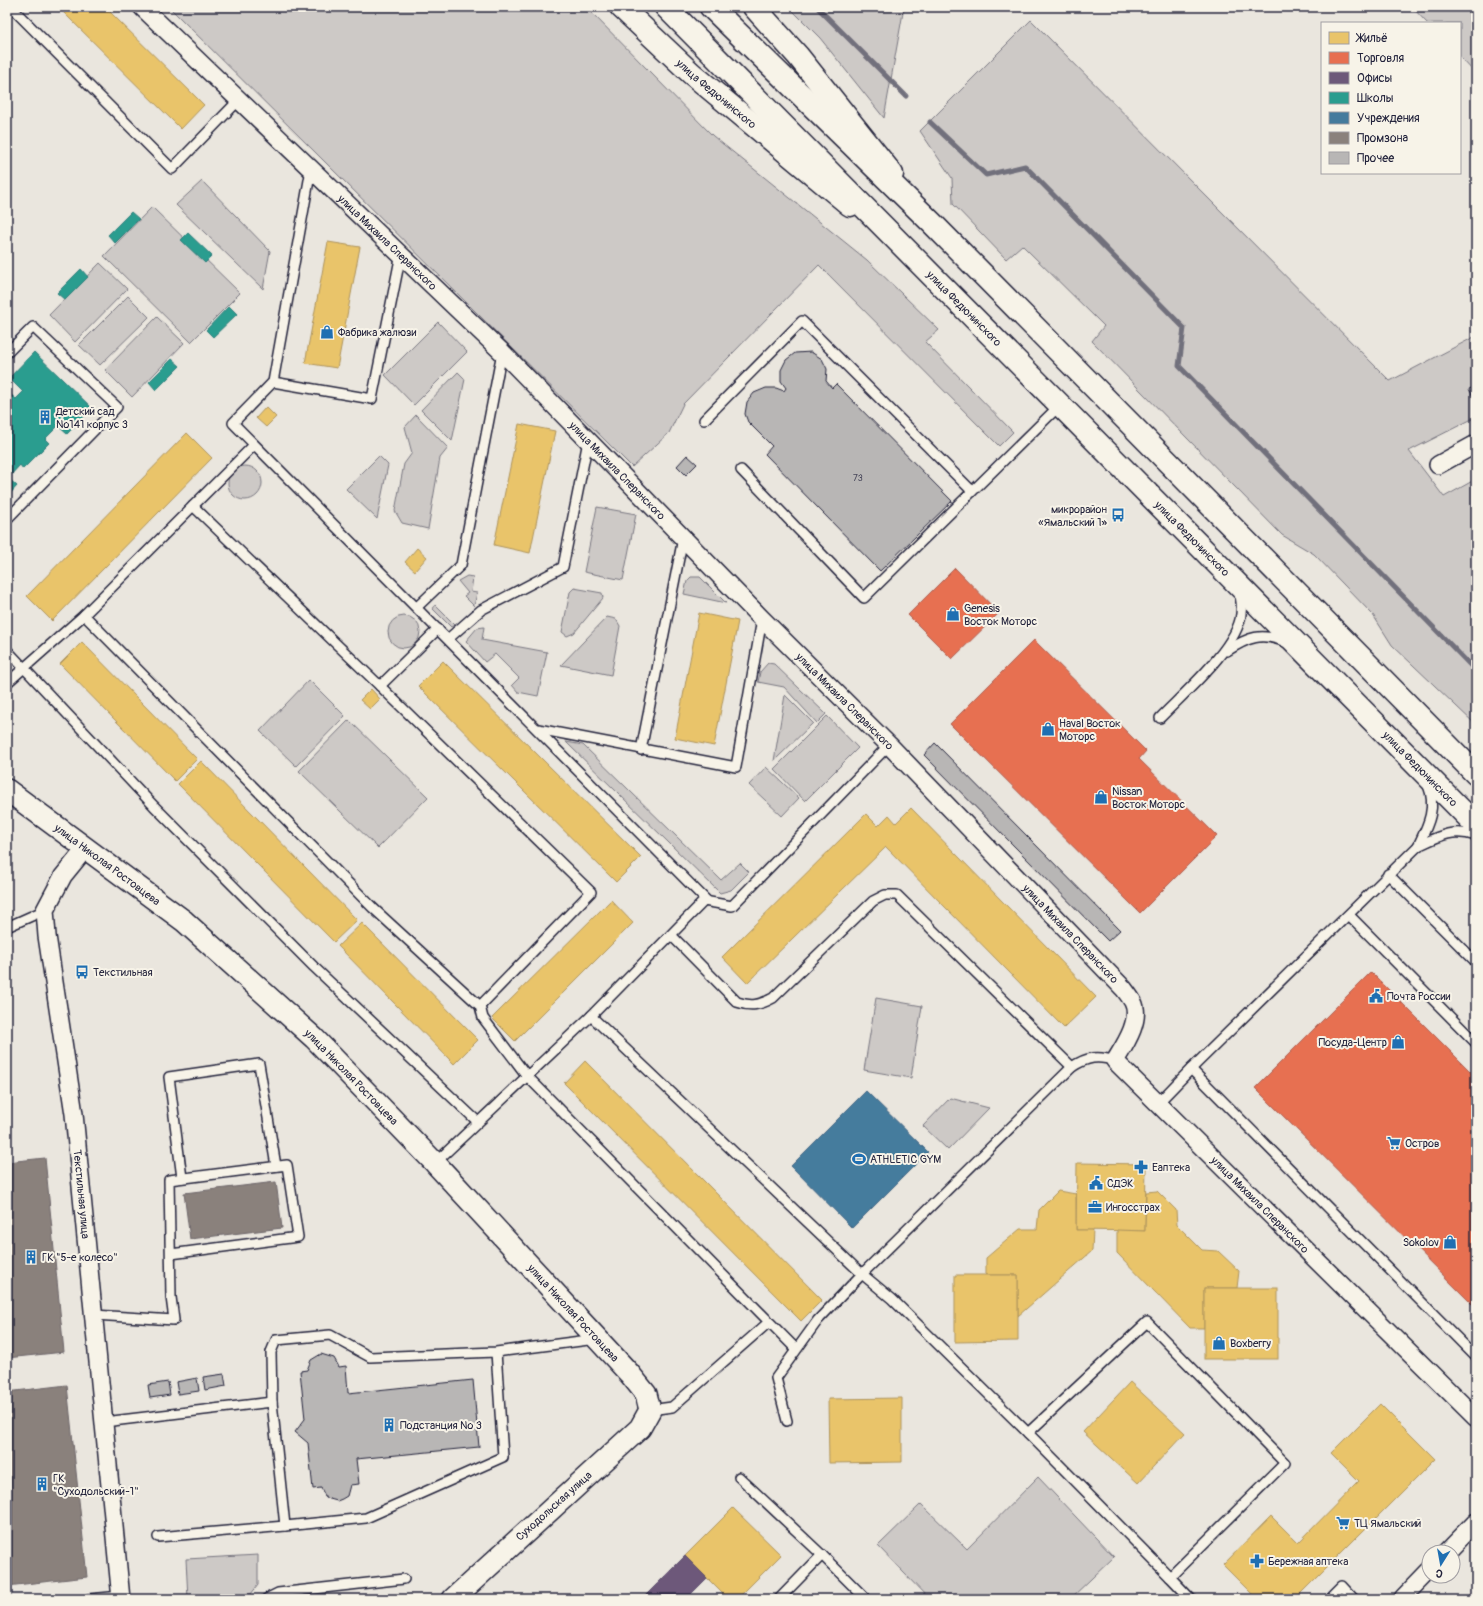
<svg xmlns="http://www.w3.org/2000/svg" width="1483" height="1606" viewBox="0 0 1483 1606" font-family="Pangolin,sans-serif">
	<style>
		.green { fill: #cdc9c6; stroke: #787680 }
		.homes { fill: #e9c46a; stroke: #ad935c }
		.shops { fill: #e76f51; stroke: #ac584a }
		.offices { fill: #6d597a; stroke: #564867 }
		.schools { fill: #2a9d8f; stroke: #287876 }
		.public { fill: #457b9d; stroke: #3a6080 }
		.industry { fill: #8a817c; stroke: #6b6468 }
		.lines { fill: none; stroke-linecap: round; stroke-linejoin: round }
		.stream { stroke: #716f7b; stroke-width: 5 }
		.building { fill: #b8b6b5; stroke: #22223b }
		.service-casing { stroke: #22223b; stroke-width: 12 }
		.minor-casing { stroke: #22223b; stroke-width: 20 }
		.tertiary-casing { stroke: #22223b; stroke-width: 24 }
		.secondary-casing { stroke: #22223b; stroke-width: 25 }
		.trunk-casing { stroke: #22223b; stroke-width: 25 }
		.service { stroke: #f7f3e8; stroke-width: 9 }
		.minor { stroke: #f7f3e8; stroke-width: 17 }
		.tertiary { stroke: #f7f3e8; stroke-width: 21 }
		.secondary { stroke: #f7f3e8; stroke-width: 22 }
		.trunk { stroke: #f7f3e8; stroke-width: 22 }
		.labels { text-anchor: middle; dominant-baseline: central; stroke-width: 4; stroke-linejoin: round; paint-order: stroke }
		.number-label { font-size: 9px; fill: #48475a }
		.street-label { font-size: 11px; fill: #22223b; stroke: #f7f3e8 }
		.poi-label { font-size: 11px; fill: #22223b; stroke: #f7f3e8; text-anchor: start }
	</style>
	<rect width="100%" height="100%" fill="#eae6de"/>
	<filter id="ink" filterUnits="userSpaceOnUse"><feTurbulence type="fractalNoise" baseFrequency=".025" numOctaves="2"/><feDisplacementMap in="SourceGraphic" scale="8" xChannelSelector="R" yChannelSelector="G"/><feConvolveMatrix kernelMatrix="1 2 1 2 8 2 1 2 1" color-interpolation-filters="sRGB"/></filter>
	<g filter="url(#ink)">
		<!-- green -->
		<g class="green">
			<path d="M169,7H586L713,136L867,260L939,330L925,342L1013,432L999,446L819,265L683,404L669,433L632,467Z"/>
			<path d="M789,7H904L884,118L820,38Z"/>
			<path d="M1412,7H1476V74L1460,57V23H1427Z"/>
			<path d="M1031,20L1390,381L1476,336V417L1409,451L1444,497L1476,479V725L1392,645L1373,615L1314,554L1282,535L1092,341L1104,326L1022,245L1006,259L953,204L952,178L920,131Z"/>
			<path d="M202,181L270,251L263,289L176,205Z"/>
			<path d="M152,207L240,293L191,342L104,256Z"/>
			<path d="M100,263L127,289L75,342L49,315Z"/>
			<path d="M128,296L149,317L100,365L79,345Z"/>
			<path d="M157,317L184,343L132,397L105,370Z"/>
			<path d="M438,322L467,352L414,405L385,375Z"/>
			<path d="M458,372L465,379L452,441L421,410Z"/>
			<path d="M416,415L448,448L440,458L428,529L402,523L395,511L404,464L412,453L405,427Z"/>
			<path d="M379,456L388,465L377,519L346,489Z"/>
			<circle cx="245" cy="483" r="17"/>
			<path d="M597,507L636,514L623,580L584,572Z"/>
			<path d="M467,576L473,577L471,592L477,593L474,606L464,596L468,593L458,581Z"/>
			<path d="M691,577H700L726,603L684,594L687,581Z"/>
			<path d="M574,588L602,593L603,598L574,633L567,636L562,632L570,592Z"/>
			<path d="M435,605L455,625L451,627L433,609Z"/>
			<circle cx="404" cy="632" r="16"/>
			<path d="M607,617L616,619L620,626L611,675L561,665Z"/>
			<path d="M484,627L482,640L547,652L538,696L518,692L512,685L519,678L495,654L485,662L466,641L477,628Z"/>
			<path d="M768,663L774,664L826,714L817,723L784,687L758,682L760,672Z"/>
			<path d="M309,680L345,716L296,766L260,731Z"/>
			<path d="M785,695L813,723L774,761Z"/>
			<path d="M827,716L858,748L805,801L774,769Z"/>
			<path d="M349,720L428,797L378,848L299,771Z"/>
			<path d="M566,742L583,745L721,880L740,863L749,872L731,890L720,893Z"/>
			<path d="M766,767L799,798L782,816L749,785Z"/>
			<path d="M876,998L922,1006L911,1078L864,1070Z"/>
			<path d="M950,1098L989,1108L948,1150L923,1126Z"/>
			<path d="M1038,1477L1114,1557L1070,1599H929L878,1546L921,1504L967,1549Z"/>
			<path d="M258,1555V1585L251,1594L213,1599H188L186,1559Z"/>
		</g>
		<!-- homes -->
		<g class="homes">
			<path d="M58,7H105L204,105L181,129Z"/>
			<path d="M328,242L360,247L337,368L305,363Z"/>
			<path d="M266,407L276,417L266,427L256,418Z"/>
			<path d="M519,424L555,431L530,553L494,545Z"/>
			<path d="M187,433L212,458L52,621L27,596Z"/>
			<path d="M417,548L427,557L415,571L405,562Z"/>
			<path d="M699,613L738,621L714,746L675,738Z"/>
			<path d="M82,642L197,759L175,781L60,664Z"/>
			<path d="M443,661L641,857L616,882L418,686Z"/>
			<path d="M371,689L380,699L370,709L360,700Z"/>
			<path d="M201,761L357,920L334,942L178,784Z"/>
			<path d="M911,808L1096,997L1064,1028L886,847L747,983L722,957L866,814L878,826L889,815L896,823Z"/>
			<path d="M611,900L633,923L515,1041L492,1018Z"/>
			<path d="M362,923L478,1040L454,1064L338,946Z"/>
			<path d="M585,1061L822,1300L801,1321L564,1083Z"/>
			<path d="M1077,1163L1146,1164L1145,1231L1076,1230Z"/>
			<path d="M1058,1191L1076,1194V1230H1093L1092,1251L1018,1316V1275H986V1258L1020,1229H1037L1039,1210Z"/>
			<path d="M1157,1191L1176,1210L1177,1225L1202,1250L1218,1251L1239,1271L1237,1288H1204V1328H1190L1117,1253V1230L1145,1231L1146,1192Z"/>
			<path d="M955,1275H1018V1341L955,1342Z"/>
			<rect x="1204" y="1288" width="74" height="71"/>
			<path d="M1130,1382L1185,1433L1138,1483L1083,1432Z"/>
			<path d="M902,1398V1462L829,1463L828,1399Z"/>
			<path d="M1380,1404L1435,1459L1295,1599H1257L1223,1565L1271,1516L1298,1543L1359,1481L1331,1453Z"/>
			<path d="M733,1508L781,1555L737,1599H728L685,1556Z"/>
		</g>
		<!-- shops -->
		<g class="shops">
			<path d="M955,568L999,613L952,659L908,615Z"/>
			<path d="M1034,640L1146,751L1139,759L1217,836L1140,913L950,724Z"/>
			<path d="M1371,972L1476,1077V1308L1255,1088Z"/>
			<path d="M1476,1589V1599H1466Z"/>
		</g>
		<!-- offices -->
		<path class="offices" d="M685,1556L707,1578L686,1599H642Z"/>
		<!-- schools -->
		<g class="schools">
			<path d="M131,212L139,219L115,243L108,235Z"/>
			<path d="M188,233L212,256L205,263L181,240Z"/>
			<path d="M81,269L88,277L65,300L57,293Z"/>
			<path d="M229,306L237,314L213,337L206,330Z"/>
			<path d="M34,352L92,408L67,434L58,426L45,439L49,443L23,469L20,465L8,478L17,486L7,497V397L10,394L16,399L23,392L9,378Z"/>
			<path d="M172,359L180,366L156,390L149,382Z"/>
		</g>
		<!-- public -->
		<path class="public" d="M866,1091L928,1152L852,1228L791,1166Z"/>
		<!-- industry -->
		<g class="industry">
			<path d="M45,1158L64,1352L7,1358V1162Z"/>
			<path d="M276,1182L282,1228L190,1239L184,1193Z"/>
			<path d="M67,1385L87,1577L7,1586V1392Z"/>
		</g>
		<g class="lines">
			<!-- stream -->
			<g class="stream">
				<path d="M817,7L906,96"/>
				<path d="M930,122L986,175L1025,166L1184,328L1179,366L1476,671"/>
			</g>
		</g>
		<!-- building -->
		<g class="building">
			<path d="M811,352L822,359L827,369L826,381L832,388L836,384L952,501L880,571L765,454L772,446L748,422L745,414L747,402L754,393L766,388H776L784,391L786,388L781,381V370L786,360L795,353Z"/>
			<path d="M1476,386V402L1469,389Z"/>
			<path d="M687,455L697,464L686,475L677,466Z"/>
			<path d="M935,743L1120,930L1108,941L924,755Z"/>
			<path d="M321,1354L334,1358L339,1367L346,1366L348,1393L473,1380L479,1447L356,1459L359,1484L350,1485L347,1496L342,1499L337,1501L326,1498L321,1488L313,1489L308,1443L295,1432L305,1419L300,1371L307,1370L311,1360Z"/>
			<path d="M224,1374L226,1386L205,1390L203,1377Z"/>
			<path d="M197,1378L199,1391L178,1394L176,1382Z"/>
			<path d="M168,1382L170,1395L150,1398L148,1385Z"/>
		</g>
		<g class="lines">
			<!-- service casing -->
			<g class="service-casing">
				<g id="service">
					<path d="M11,7L172,169L238,101"/>
					<path d="M311,169L273,382L233,423L707,901"/>
					<path d="M7,353L33,327L117,407L7,519"/>
					<path d="M273,382L372,399L401,254"/>
					<path d="M704,420L802,321L972,491"/>
					<path d="M741,470L864,598L1060,405"/>
					<path d="M417,607L461,565L502,352"/>
					<path d="M84,615L373,908L480,1006L591,892L380,686L193,506"/>
					<path d="M448,639L481,610L563,567L588,441"/>
					<path d="M7,650L154,806L314,967L478,1122"/>
					<path d="M1227,651C1248,637 1262,632 1285,642"/>
					<path d="M7,683L84,615L254,445"/>
					<path d="M380,686L438,629"/>
					<path d="M1160,718C1183,694 1238,647 1241,614C1242,607 1241,599 1239,592"/>
					<path d="M538,729L736,767L762,619"/>
					<path d="M641,750L683,538"/>
					<path d="M1418,846C1428,825 1437,808 1428,785"/>
					<path d="M1388,874L1476,962"/>
					<path d="M1349,915L1476,1043"/>
					<path d="M7,927L45,910"/>
					<path d="M671,935L737,1002C751,1007 760,1005 773,998L873,901L885,895H897L1072,1067"/>
					<path d="M480,1006L483,1018L527,1076L796,1349"/>
					<path d="M591,1016L862,1274L892,1299L1028,1433L1147,1322L1285,1463L1170,1577L1191,1599"/>
					<path d="M1191,1069L1476,1357"/>
					<path d="M1158,1103L1191,1069L1418,846C1439,836 1453,828 1476,836"/>
					<path d="M435,1163L591,1016L704,901L732,906L889,745"/>
					<path d="M182,1178L169,1077L259,1064L276,1166"/>
					<path d="M94,1315L174,1320L171,1297L169,1180L287,1165L298,1237L171,1254"/>
					<path d="M496,1352L503,1457L366,1518L285,1526L272,1402L271,1352L276,1340L330,1335L370,1357L496,1352L596,1339"/>
					<path d="M650,1410L672,1407L769,1322"/>
					<path d="M787,1421L776,1378L818,1320L862,1274L1072,1067C1087,1057 1098,1055 1115,1061"/>
					<path d="M104,1422L272,1402"/>
					<path d="M1028,1433L1170,1577"/>
					<path d="M739,1477L822,1555"/>
					<path d="M158,1537L285,1526"/>
					<path d="M89,1599L121,1596"/>
					<path d="M266,1599L278,1593L404,1579"/>
					<path d="M779,1599L822,1555L866,1599"/>
					<path d="M1329,1599L1342,1586L1354,1599"/>
				</g>
			</g>
			<!-- minor casing -->
			<g class="minor-casing">
				<g id="minor">
					<path id="s1" d="M142,7L502,352L762,619L889,745L1124,989C1127,993 1131,998 1133,1002C1142,1020 1124,1046 1115,1061L1476,1418"/>
					<path d="M1438,465L1476,444"/>
					<path id="s2" d="M85,849L63,876L45,910L47,936L74,1114L121,1599"/>
					<path d="M1447,1552L1476,1522"/>
					<path d="M1402,1599L1429,1571"/>
				</g>
			</g>
			<!-- tertiary casing -->
			<g class="tertiary-casing">
				<g id="tertiary">
					<path id="s3" d="M7,790L184,921L314,1038L435,1163L629,1373L646,1394L650,1410L640,1428L453,1599"/>
				</g>
			</g>
			<!-- secondary casing -->
			<g class="secondary-casing">
				<g id="secondary">
					<path id="s4" d="M621,7L691,73L850,205"/>
					<path d="M754,7L798,56L892,174"/>
				</g>
			</g>
			<!-- trunk casing -->
			<g class="trunk-casing">
				<g id="trunk">
					<path id="s5" d="M666,7L1476,825"/>
					<path d="M711,7L933,224L1476,774"/>
				</g>
			</g>
			<!-- service -->
			<use href="#service" class="service"/>
			<!-- minor -->
			<use href="#minor" class="minor"/>
			<!-- tertiary -->
			<use href="#tertiary" class="tertiary"/>
			<!-- secondary -->
			<use href="#secondary" class="secondary"/>
			<!-- trunk -->
			<use href="#trunk" class="trunk"/>
		</g>
	</g>
	<!-- icons -->
	<defs>
		<g id="shop-bare" transform="scale(1.08)"><path d="M-5-2.5h2.3a2.7 3.5 0 0 1 5.4 0H5L5.5 6h-11ZM-1.5-2.5h3a1.5 2.3 0 0 0-3 0Z" fill="#1f6fb2" stroke="#f7f3e8" stroke-width="2.5" paint-order="stroke"/></g>
		<g id="building-bare" transform="scale(1.08)"><path d="M-4-6H4V6H1V3H-1V6H-4ZM-2.5-4.3h1.7v1.8h-1.7ZM.8-4.3h1.7v1.8H.8ZM-2.5-1h1.7V.8h-1.7ZM.8-1h1.7V.8H.8Z" fill="#1f6fb2" stroke="#f7f3e8" stroke-width="2.5" paint-order="stroke"/></g>
		<g id="bus-bare" transform="scale(1.08)"><path d="M-5-6H5V4H4V6H2V4H-2V6H-4V4H-5ZM-3.5-4V0h7V-4ZM-3.5 1.2v1.5H-2V1.2ZM2 1.2v1.5H3.5V1.2Z" fill="#1f6fb2" stroke="#f7f3e8" stroke-width="2.5" paint-order="stroke"/></g>
		<g id="civic-bare" transform="scale(1.08)"><path d="M-.6-6.5H3V-4.5H.6V-3L4-1V1h2V6H-6V1h2V-1L-.6-3ZM-1.2 2.5V6h2.4V2.5Z" fill="#1f6fb2" stroke="#f7f3e8" stroke-width="2.5" paint-order="stroke"/></g>
		<g id="supermarket-bare" transform="scale(1.08)"><path d="M-6-5.5h2.5l.6 2H6L4.5 2H-2.5L-4.4-4H-6ZM-1.5 3.2a1.3 1.3 0 1 0 .1 0ZM3 3.2a1.3 1.3 0 1 0 .1 0Z" fill="#1f6fb2" stroke="#f7f3e8" stroke-width="2.5" paint-order="stroke"/></g>
		<g id="stadium-bare" transform="scale(1.08)"><path d="M0-5a6.5 5 0 1 0 0 10a6.5 5 0 1 0 0-10ZM-3.5-1.8h7v3.6h-7Z" fill="#1f6fb2" stroke="#f7f3e8" stroke-width="2.5" paint-order="stroke"/></g>
		<g id="pharmacy-bare" transform="scale(1.08)"><path d="M-2-6h4v4h4v4h-4v4h-4v-4h-4v-4h4Z" fill="#1f6fb2" stroke="#f7f3e8" stroke-width="2.5" paint-order="stroke"/></g>
		<g id="office-bare" transform="scale(1.08)"><path d="M-6-3h4V-5.5h4V-3h4V5H-6ZM-1-4.5V-3h2v-1.5ZM-6 0V1H6V0Z" fill="#1f6fb2" stroke="#f7f3e8" stroke-width="2.5" paint-order="stroke"/></g>
	</defs>
	<g fill-rule="evenodd">
		<use href="#shop-bare" x="327" y="332"/>
		<use href="#building-bare" x="45" y="417"/>
		<use href="#bus-bare" x="1118" y="515"/>
		<use href="#shop-bare" x="953" y="614"/>
		<use href="#shop-bare" x="1048" y="729"/>
		<use href="#shop-bare" x="1101" y="797"/>
		<use href="#bus-bare" x="82" y="972"/>
		<use href="#civic-bare" x="1376" y="996"/>
		<use href="#shop-bare" x="1398" y="1042"/>
		<use href="#supermarket-bare" x="1394" y="1143"/>
		<use href="#stadium-bare" x="859" y="1159"/>
		<use href="#pharmacy-bare" x="1141" y="1167"/>
		<use href="#civic-bare" x="1096" y="1183"/>
		<use href="#office-bare" x="1095" y="1207"/>
		<use href="#shop-bare" x="1450" y="1242"/>
		<use href="#building-bare" x="31" y="1257"/>
		<use href="#shop-bare" x="1219" y="1343"/>
		<use href="#building-bare" x="389" y="1425"/>
		<use href="#building-bare" x="42" y="1484"/>
		<use href="#supermarket-bare" x="1343" y="1523"/>
		<use href="#pharmacy-bare" x="1257" y="1561"/>
	</g>
	<g class="labels">
		<!-- number labels -->
		<g class="number-label">
			<text x="858" y="478">73</text>
		</g>
		<!-- street labels -->
		<g class="street-label">
			<text stroke="none"><textPath href="#s4" startOffset="129">улица Федюнинского</textPath></text>
			<text stroke="none"><textPath href="#s1" startOffset="340">улица Михаила Сперанского</textPath></text>
			<text stroke="none"><textPath href="#s5" startOffset="424">улица Федюнинского</textPath></text>
			<text stroke="none"><textPath href="#s1" startOffset="664">улица Михаила Сперанского</textPath></text>
			<text stroke="none"><textPath href="#s5" startOffset="748">улица Федюнинского</textPath></text>
			<text stroke="none"><textPath href="#s1" startOffset="988">улица Михаила Сперанского</textPath></text>
			<text stroke="none"><textPath href="#s5" startOffset="1072">улица Федюнинского</textPath></text>
			<text stroke="none"><textPath href="#s3" startOffset="125">улица Николая Ростовцева</textPath></text>
			<text stroke="none"><textPath href="#s1" startOffset="1312">улица Михаила Сперанского</textPath></text>
			<text stroke="none"><textPath href="#s3" startOffset="449">улица Николая Ростовцева</textPath></text>
			<text stroke="none"><textPath href="#s2" startOffset="360">Текстильная улица</textPath></text>
			<text stroke="none"><textPath href="#s1" startOffset="1673">улица Михаила Сперанского</textPath></text>
			<text stroke="none"><textPath href="#s3" startOffset="773">улица Николая Ростовцева</textPath></text>
			<text transform="translate(554 1506) rotate(-42)">Суходольская улица</text>
		</g>
		<!-- poi labels -->
		<g class="poi-label">
			<text x="338" y="332">Фабрика жалюзи</text>
			<text x="56" y="411">Детский сад<tspan x="56" dy="13">№141 корпус 3</tspan></text>
			<text x="1107" y="509" text-anchor="end">микрорайон<tspan x="1107" dy="13">«Ямальский 1»</tspan></text>
			<text x="964" y="608">Genesis<tspan x="964" dy="13">Восток Моторс</tspan></text>
			<text x="1059" y="723">Haval Восток<tspan x="1059" dy="13">Моторс</tspan></text>
			<text x="1112" y="791">Nissan<tspan x="1112" dy="13">Восток Моторс</tspan></text>
			<text x="93" y="972">Текстильная</text>
			<text x="1387" y="996">Почта России</text>
			<text x="1387" y="1042" text-anchor="end">Посуда-Центр</text>
			<text x="1405" y="1143">Остров</text>
			<text x="870" y="1159">ATHLETIC GYM</text>
			<text x="1152" y="1167">Еаптека</text>
			<text x="1107" y="1183">СДЭК</text>
			<text x="1106" y="1207">Ингосстрах</text>
			<text x="1439" y="1242" text-anchor="end">Sokolov</text>
			<text x="42" y="1257">ГК "5-е колесо"</text>
			<text x="1230" y="1343">Boxberry</text>
			<text x="400" y="1425">Подстанция № 3</text>
			<text x="53" y="1478">ГК<tspan x="53" dy="13">"Суходольский-1"</tspan></text>
			<text x="1354" y="1523">ТЦ Ямальский</text>
			<text x="1268" y="1561">Бережная аптека</text>
		</g>
	</g>
	<!-- margin -->
	<rect width="1483" height="1606" fill="none" stroke="#f7f3e8" stroke-width="24"/>
	<rect x="12" y="12" width="1459" height="1582" fill="none" stroke="#22223b" stroke-width="1.5" filter="url(#ink)"/>
	<!-- legend -->
	<rect x="1321" y="22" width="140" height="152" fill="#f7f3e8" stroke="#a29fa3"/>
	<rect x="1329" y="32" width="20" height="12" fill="#e9c46a" stroke="#a29fa3"/>
	<text x="1357" y="42" font-size="12" fill="#22223b">Жильё</text>
	<rect x="1329" y="52" width="20" height="12" fill="#e76f51" stroke="#a29fa3"/>
	<text x="1357" y="62" font-size="12" fill="#22223b">Торговля</text>
	<rect x="1329" y="72" width="20" height="12" fill="#6d597a" stroke="#a29fa3"/>
	<text x="1357" y="82" font-size="12" fill="#22223b">Офисы</text>
	<rect x="1329" y="92" width="20" height="12" fill="#2a9d8f" stroke="#a29fa3"/>
	<text x="1357" y="102" font-size="12" fill="#22223b">Школы</text>
	<rect x="1329" y="112" width="20" height="12" fill="#457b9d" stroke="#a29fa3"/>
	<text x="1357" y="122" font-size="12" fill="#22223b">Учреждения</text>
	<rect x="1329" y="132" width="20" height="12" fill="#8a817c" stroke="#a29fa3"/>
	<text x="1357" y="142" font-size="12" fill="#22223b">Промзона</text>
	<rect x="1329" y="152" width="20" height="12" fill="#b8b6b5" stroke="#a29fa3"/>
	<text x="1357" y="162" font-size="12" fill="#22223b">Прочее</text>
	<!-- north arrow -->
	<g transform="translate(1441 1564) rotate(191)"><circle r="19" fill="#f7f3e8" stroke="#a29fa3"/>
	<path d="M0-3L7 15L0 10L-7 15Z" fill="#1f6fb2"/>
	<text y="-6" font-size="11" font-weight="bold" text-anchor="middle" fill="#22223b">С</text>
	</g>
</svg>
